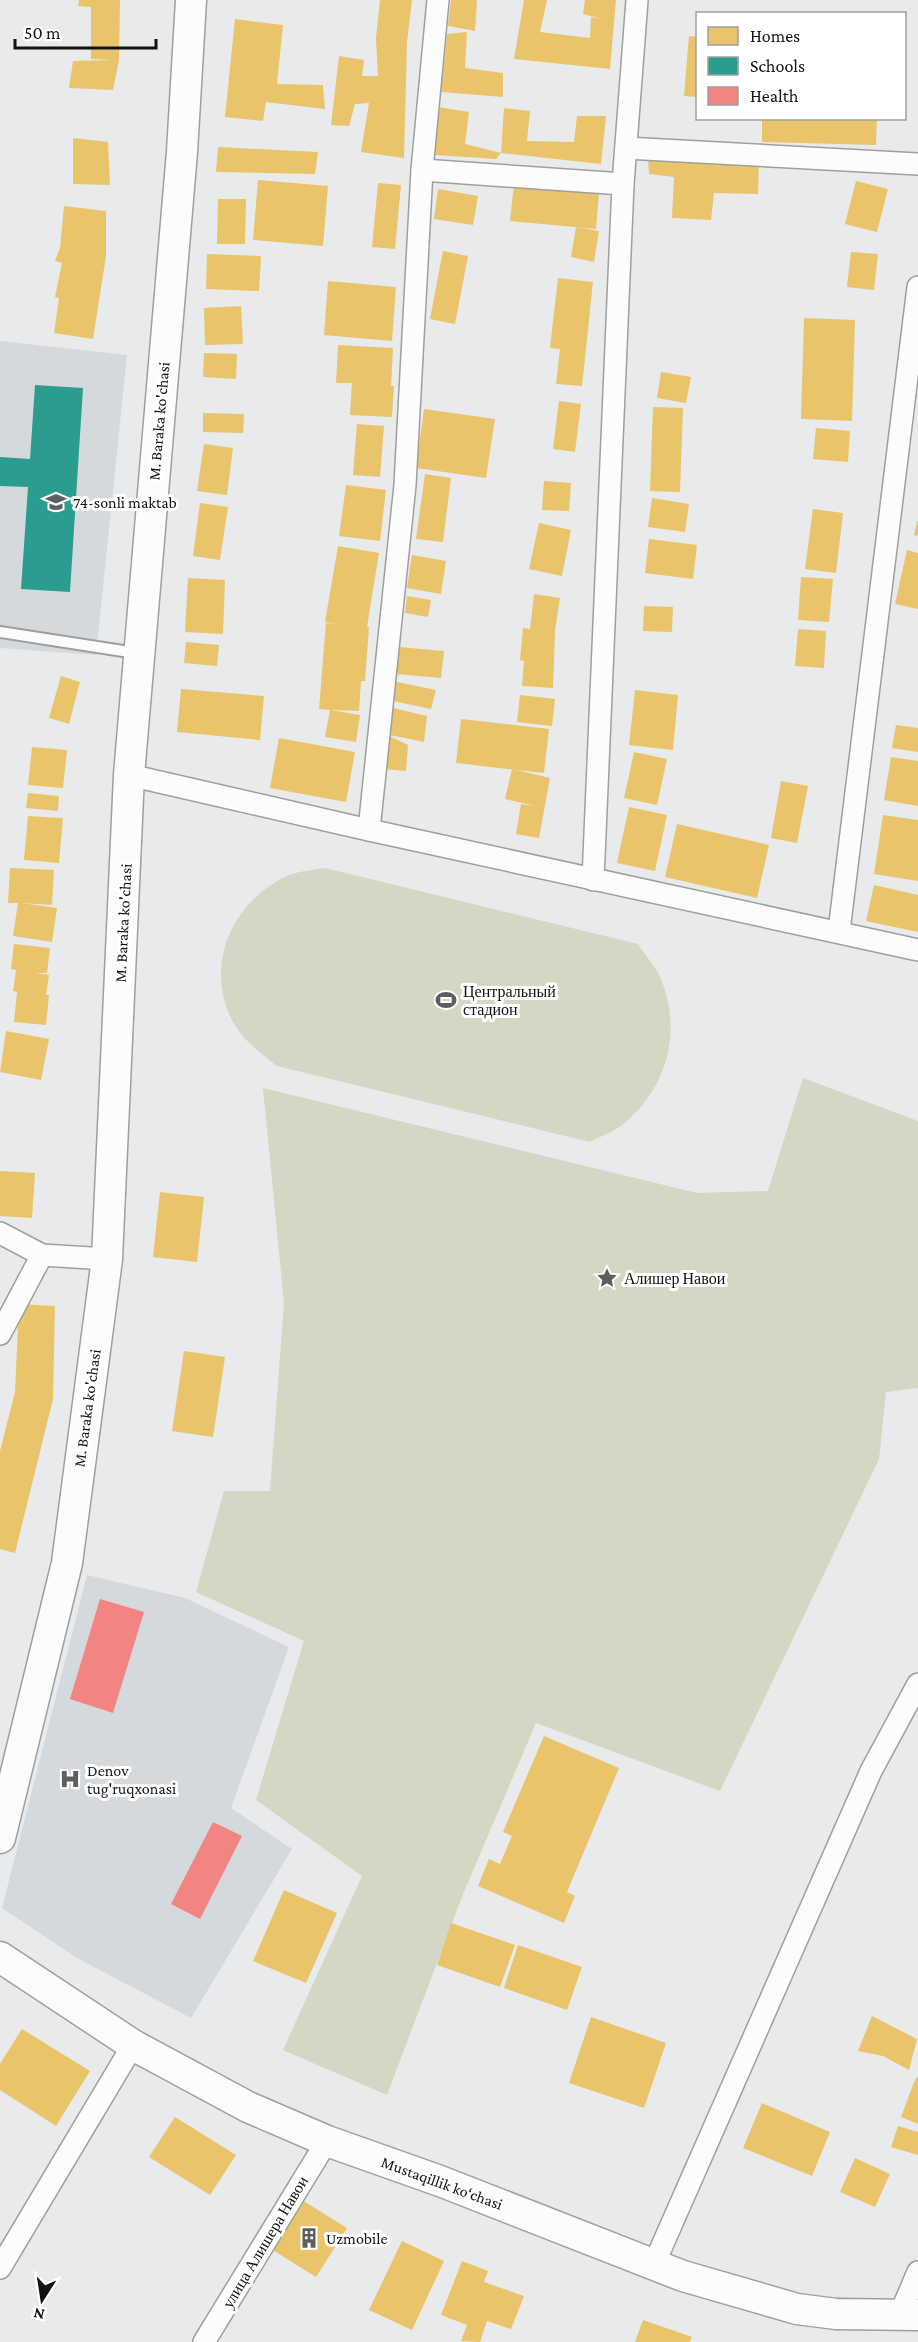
<svg xmlns="http://www.w3.org/2000/svg" width="918" height="2342" viewBox="0 0 918 2342" font-family="'Crimson Pro',serif">
	<style>
		.built { fill: #d4d9dd }
		.green { fill: #d3d7c3 }
		.homes { fill: #e9c46a }
		.schools { fill: #2a9d8f }
		.health { fill: #f28482 }
		.lines { fill: none; stroke-linecap: round; stroke-linejoin: round }
		.lane-casing { stroke: #9e9fa0; stroke-width: 14 }
		.street-casing { stroke: #9e9fa0; stroke-width: 24 }
		.secondary-casing { stroke: #9e9fa0; stroke-width: 33 }
		.lane { stroke: #fcfcfc; stroke-width: 10 }
		.street { stroke: #fcfcfc; stroke-width: 21 }
		.secondary { stroke: #fcfcfc; stroke-width: 30 }
		.labels { text-anchor: middle; dominant-baseline: central; stroke-width: 6; stroke-linejoin: round; paint-order: stroke }
		.street-label { font-size: 16px; fill: #111213; stroke: #fff }
		.poi-label { font-size: 16px; fill: #111213; stroke: #fff; text-anchor: start }
	</style>
	<rect width="100%" height="100%" fill="#e8eaeb"/>
	<!-- built -->
	<g class="built">
		<path d="M0,341L127,355L96,655L0,648Z"/>
		<path d="M87,1575L185,1598L289,1647L231,1808L292,1849L191,2018L77,1958L2,1908Z"/>
	</g>
	<!-- green -->
	<g class="green">
		<path d="M325,868L638,944C645,955 656,967 661,979C682,1031 668,1085 626,1122C616,1131 601,1136 590,1142L277,1066C259,1052 240,1038 230,1016C205,960 235,899 289,875C300,871 314,870 325,868Z"/>
		<path d="M803,1078L918,1121V1388L886,1392L879,1459L720,1791L536,1723L463,1894L387,2095L283,2050L362,1876L256,1800L304,1641L196,1592L224,1491H270L284,1303L263,1088L697,1193L768,1191Z"/>
	</g>
	<!-- homes -->
	<g class="homes">
		<path d="M79,0H120L119,60L113,90L69,88L73,61L113,60L91,59V7L78,6Z"/>
		<path d="M380,0H412L407,42L404,158L361,152L369,103L355,104L349,126L331,125L339,56L364,60L362,76H378L376,38Z"/>
		<path d="M451,0H477L475,31L448,26Z"/>
		<path d="M524,0H547L540,32L590,38L591,17L602,19L583,14L585,0H616L610,69L514,59Z"/>
		<path d="M235,19L283,25L277,84L323,85L325,109L266,102L263,121L225,117Z"/>
		<path d="M467,32L465,68L503,73V97L441,92L447,34Z"/>
		<path d="M689,36L698,37V97L684,96Z"/>
		<path d="M438,107L469,112L465,144L501,153L504,108L530,111L527,141L574,142L577,116H606L601,164L501,153L496,159L435,155Z"/>
		<path d="M762,118H877L876,145L762,142Z"/>
		<path d="M73,138L108,142L110,185L73,184Z"/>
		<path d="M218,147L318,152L315,174L216,172Z"/>
		<path d="M648,159L759,160L758,194L714,193L711,220L672,218L674,177L649,174Z"/>
		<path d="M258,180L328,186L323,246L253,240Z"/>
		<path d="M856,181L888,189L877,232L845,224Z"/>
		<path d="M378,183L401,185L395,249L372,247Z"/>
		<path d="M514,184L599,192L596,229L510,221Z"/>
		<path d="M438,189L478,196L473,225L434,219Z"/>
		<path d="M218,199H246L245,244H217Z"/>
		<path d="M64,206L106,211V256L93,339L54,333L59,298L55,297L62,263L55,261L60,248Z"/>
		<path d="M576,227L599,231L594,262L571,257Z"/>
		<path d="M443,251L468,256L455,324L430,319Z"/>
		<path d="M851,252L878,254L874,290L847,287Z"/>
		<path d="M207,254L261,256L259,291L206,289Z"/>
		<path d="M558,278L593,282L582,386L556,384L560,349L550,348Z"/>
		<path d="M328,281L396,287L392,341L324,335Z"/>
		<path d="M241,306L243,344L205,345L204,308Z"/>
		<path d="M804,318L855,320L852,421L801,419Z"/>
		<path d="M338,345L393,348L391,386H394L392,417L350,415L352,383H336Z"/>
		<path d="M204,353L237,354L236,379L203,377Z"/>
		<path d="M661,372L691,377L686,403L657,398Z"/>
		<path d="M559,401L581,404L575,452L553,449Z"/>
		<path d="M653,407L683,408L680,492L650,491Z"/>
		<path d="M424,409L495,419L486,478L416,468Z"/>
		<path d="M203,413L244,414L243,433L203,432Z"/>
		<path d="M357,424L384,426L380,477L353,475Z"/>
		<path d="M816,428L850,431L848,462L813,459Z"/>
		<path d="M204,444L233,448L227,495L197,491Z"/>
		<path d="M425,474L451,478L443,542L416,539Z"/>
		<path d="M544,481L571,483L569,511L542,510Z"/>
		<path d="M346,485L386,490L380,541L339,536Z"/>
		<path d="M652,498L689,504L685,532L648,527Z"/>
		<path d="M200,503L228,507L220,560L193,556Z"/>
		<path d="M813,509L843,513L836,573L805,569Z"/>
		<path d="M917,521H918V536L914,535Z"/>
		<path d="M539,523L571,530L562,576L529,569Z"/>
		<path d="M649,539L697,545L693,579L645,573Z"/>
		<path d="M338,546L379,553L367,627H369L365,681H361L359,711L330,710L360,715L356,742L325,737L330,710L319,709L326,623L338,624L325,622Z"/>
		<path d="M907,550L918,553V609L895,604Z"/>
		<path d="M412,555L446,561L441,594L407,588Z"/>
		<path d="M801,577L833,579L829,622L798,620Z"/>
		<path d="M188,578L225,580L223,634L185,632Z"/>
		<path d="M534,594L560,598L555,631L553,688L522,686L524,661L520,660L523,628L530,629Z"/>
		<path d="M407,596L431,600L428,617L405,613Z"/>
		<path d="M644,606L673,607L672,632L643,631Z"/>
		<path d="M798,629L826,631L824,668L795,666Z"/>
		<path d="M186,642L219,645L217,666L184,663Z"/>
		<path d="M399,647L444,651L441,678L396,674Z"/>
		<path d="M61,676L80,682L69,724L49,718Z"/>
		<path d="M392,681L436,690L431,709L388,700Z"/>
		<path d="M181,689L264,696L260,740L177,732Z"/>
		<path d="M635,690L678,695L673,750L629,745Z"/>
		<path d="M520,695L555,699L552,726L517,722Z"/>
		<path d="M389,707L427,716L424,742L385,734Z"/>
		<path d="M461,719L549,729L544,773L456,763Z"/>
		<path d="M896,725L918,728V752L892,748Z"/>
		<path d="M385,734L408,745L406,771L382,769Z"/>
		<path d="M279,738L355,752L346,802L270,788Z"/>
		<path d="M32,747L67,750L63,788L28,785Z"/>
		<path d="M634,752L667,759L657,805L624,798Z"/>
		<path d="M891,757L918,761V806L884,800Z"/>
		<path d="M512,769L550,778L539,838L516,834L521,804L536,806L505,799Z"/>
		<path d="M781,781L808,786L797,843L771,838Z"/>
		<path d="M28,793L59,796L58,811L26,808Z"/>
		<path d="M629,807L667,815L655,871L617,863Z"/>
		<path d="M883,815L918,820V881L874,874Z"/>
		<path d="M28,816L63,818L59,863L24,860Z"/>
		<path d="M677,824L769,845L757,898L665,877Z"/>
		<path d="M10,868L54,870L52,905L21,903L57,908L52,942L13,936L18,903H8Z"/>
		<path d="M874,885L918,895V932L866,921Z"/>
		<path d="M14,944L50,948L47,973H36L49,975L46,995H49L46,1025L14,1022L17,992L13,991L16,970L11,969Z"/>
		<path d="M6,1031L49,1039L41,1080L0,1072Z"/>
		<path d="M0,1171L35,1173L32,1218L0,1216Z"/>
		<path d="M160,1192L204,1197L197,1262L153,1257Z"/>
		<path d="M19,1304L55,1306L53,1399L15,1553L0,1549V1451L15,1392Z"/>
		<path d="M184,1351L225,1357L213,1437L172,1431Z"/>
		<path d="M544,1736L619,1768L567,1892L575,1896L564,1923L478,1886L489,1859L500,1864L512,1836L503,1832Z"/>
		<path d="M284,1890L337,1913L306,1983L253,1961Z"/>
		<path d="M451,1923L515,1945L500,1987L437,1965Z"/>
		<path d="M518,1945L582,1967L567,2010L504,1988Z"/>
		<path d="M872,2016L917,2039L909,2070L883,2056L858,2051Z"/>
		<path d="M591,2017L666,2043L644,2108L569,2083Z"/>
		<path d="M22,2029L90,2071L56,2126L0,2090V2064Z"/>
		<path d="M916,2077L918,2078V2124L901,2117Z"/>
		<path d="M762,2103L830,2132L812,2176L743,2148Z"/>
		<path d="M175,2117L236,2155L210,2195L149,2157Z"/>
		<path d="M898,2126L918,2132V2155L891,2147Z"/>
		<path d="M855,2158L890,2174L875,2207L840,2192Z"/>
		<path d="M302,2200L347,2228L316,2277L271,2249Z"/>
		<path d="M402,2241L444,2261L412,2330L369,2310Z"/>
		<path d="M462,2261L488,2271L484,2282L524,2296L511,2329L487,2321L480,2342L461,2341L467,2325L441,2315Z"/>
		<path d="M643,2320L692,2337L690,2342H635Z"/>
	</g>
	<!-- schools -->
	<path class="schools" d="M35,385L83,388L70,592L21,589L28,487L0,486V457L30,459Z"/>
	<!-- health -->
	<g class="health">
		<path d="M100,1599L144,1612L113,1713L70,1699Z"/>
		<path d="M213,1822L242,1836L200,1919L171,1904Z"/>
	</g>
	<g class="lines">
		<!-- lane casing -->
		<g class="lane-casing">
			<path id="lane" d="M0,632L136,653"/>
		</g>
		<!-- street casing -->
		<g class="street-casing">
			<g id="street">
				<path d="M626,148L918,164"/>
				<path d="M422,170L623,184"/>
				<path d="M129,775L369,830L918,950"/>
				<path d="M369,830L405,485L422,170L438,0"/>
				<path d="M593,880L623,184L637,0"/>
				<path d="M839,931L918,287"/>
				<path d="M0,1233L42,1255L107,1259"/>
				<path d="M0,1334L42,1255"/>
				<path d="M654,2264L871,1771L918,1684"/>
				<path d="M0,2268L133,2045"/>
				<path d="M900,2314L918,2272"/>
				<path d="M204,2342L327,2141"/>
			</g>
		</g>
		<!-- secondary casing -->
		<g class="secondary-casing">
			<g id="secondary">
				<path d="M0,1838L67,1563L107,1259L129,775L182,152L191,0"/>
				<path d="M0,1957L133,2045L248,2107L327,2141L440,2181L683,2276L797,2309L836,2314L918,2315"/>
			</g>
		</g>
		<!-- lane -->
		<use href="#lane" class="lane"/>
		<!-- street -->
		<use href="#street" class="street"/>
		<!-- secondary -->
		<use href="#secondary" class="secondary"/>
	</g>
	<!-- icons -->
	<defs>
		<g id="school-bare" transform="scale(1.62)"><path d="M0-5L7-2L0 1L-7-2ZM-4 1L0 2.5L4 1V4Q0 6-4 4Z" fill="#5c5e5f" stroke="#fff" stroke-width="2.5" paint-order="stroke"/></g>
		<g id="stadium-bare" transform="scale(1.62)"><path d="M0-5a6.5 5 0 1 0 0 10a6.5 5 0 1 0 0-10ZM-3.5-1.8h7v3.6h-7Z" fill="#5c5e5f" stroke="#fff" stroke-width="2.5" paint-order="stroke"/></g>
		<g id="sight-bare" transform="scale(1.62)"><path d="M0-6L1.8-2.2L6-1.7L2.9 1.2L3.7 5.4L0 3.3L-3.7 5.4L-2.9 1.2L-6-1.7L-1.8-2.2Z" fill="#5c5e5f" stroke="#fff" stroke-width="2.5" paint-order="stroke"/></g>
		<g id="hospital-bare" transform="scale(1.62)"><path d="M-5-5h3v3.5h4V-5h3V5h-3V1.5h-4V5h-3Z" fill="#5c5e5f" stroke="#fff" stroke-width="2.5" paint-order="stroke"/></g>
		<g id="building-bare" transform="scale(1.62)"><path d="M-4-6H4V6H1V3H-1V6H-4ZM-2.5-4.3h1.7v1.8h-1.7ZM.8-4.3h1.7v1.8H.8ZM-2.5-1h1.7V.8h-1.7ZM.8-1h1.7V.8H.8Z" fill="#5c5e5f" stroke="#fff" stroke-width="2.5" paint-order="stroke"/></g>
	</defs>
	<g fill-rule="evenodd">
		<use href="#school-bare" x="56" y="502"/>
		<use href="#stadium-bare" x="446" y="1000"/>
		<use href="#sight-bare" x="607" y="1278"/>
		<use href="#hospital-bare" x="70" y="1779"/>
		<use href="#building-bare" x="309" y="2238"/>
	</g>
	<g class="labels">
		<!-- street labels -->
		<g class="street-label">
			<text transform="translate(159 421) rotate(-85)">M. Baraka ko'chasi</text>
			<text transform="translate(123 923) rotate(-87)">M. Baraka ko'chasi</text>
			<text transform="translate(87 1408) rotate(-82)">M. Baraka ko'chasi</text>
			<text transform="translate(442 2183) rotate(20)">Mustaqillik ko‘chasi</text>
			<text transform="translate(265 2242) rotate(-59)">улица Алишера Навои</text>
		</g>
		<!-- poi labels -->
		<g class="poi-label">
			<text x="73" y="502">74-sonli maktab</text>
			<text x="463" y="991">Центральный<tspan x="463" dy="18">стадион</tspan></text>
			<text x="624" y="1278">Алишер Навои</text>
			<text x="87" y="1770">Denov<tspan x="87" dy="18">tug'ruqxonasi</tspan></text>
			<text x="326" y="2238">Uzmobile</text>
		</g>
	</g>
	<!-- legend -->
	<rect x="696" y="12" width="210" height="108" fill="#ffffff" stroke="#a0a0a1" stroke-width="1.5"/>
	<rect x="708" y="27" width="30" height="18" fill="#e9c46a" stroke="#a0a0a1" stroke-width="1.5"/>
	<text x="750" y="42" font-size="18" fill="#111213">Homes</text>
	<rect x="708" y="57" width="30" height="18" fill="#2a9d8f" stroke="#a0a0a1" stroke-width="1.5"/>
	<text x="750" y="72" font-size="18" fill="#111213">Schools</text>
	<rect x="708" y="87" width="30" height="18" fill="#f28482" stroke="#a0a0a1" stroke-width="1.5"/>
	<text x="750" y="102" font-size="18" fill="#111213">Health</text>
	<!-- north arrow -->
	<g transform="translate(42 2300) rotate(192)" stroke="#ffffff" stroke-width="4.5" paint-order="stroke">
	<path d="M0-4.5L10 22L0 15L-10 22Z" fill="#111213"/>
	<text y="-9" font-size="16" font-weight="bold" text-anchor="middle" fill="#111213">N</text>
	</g>
	<!-- scale -->
	<path d="M15 39v9h141v-9" fill="none" stroke="#111213" stroke-width="3"/>
	<text x="24" y="39" font-size="18" fill="#111213" stroke="#ffffff" stroke-width="4.5" paint-order="stroke">50 m</text>
</svg>
